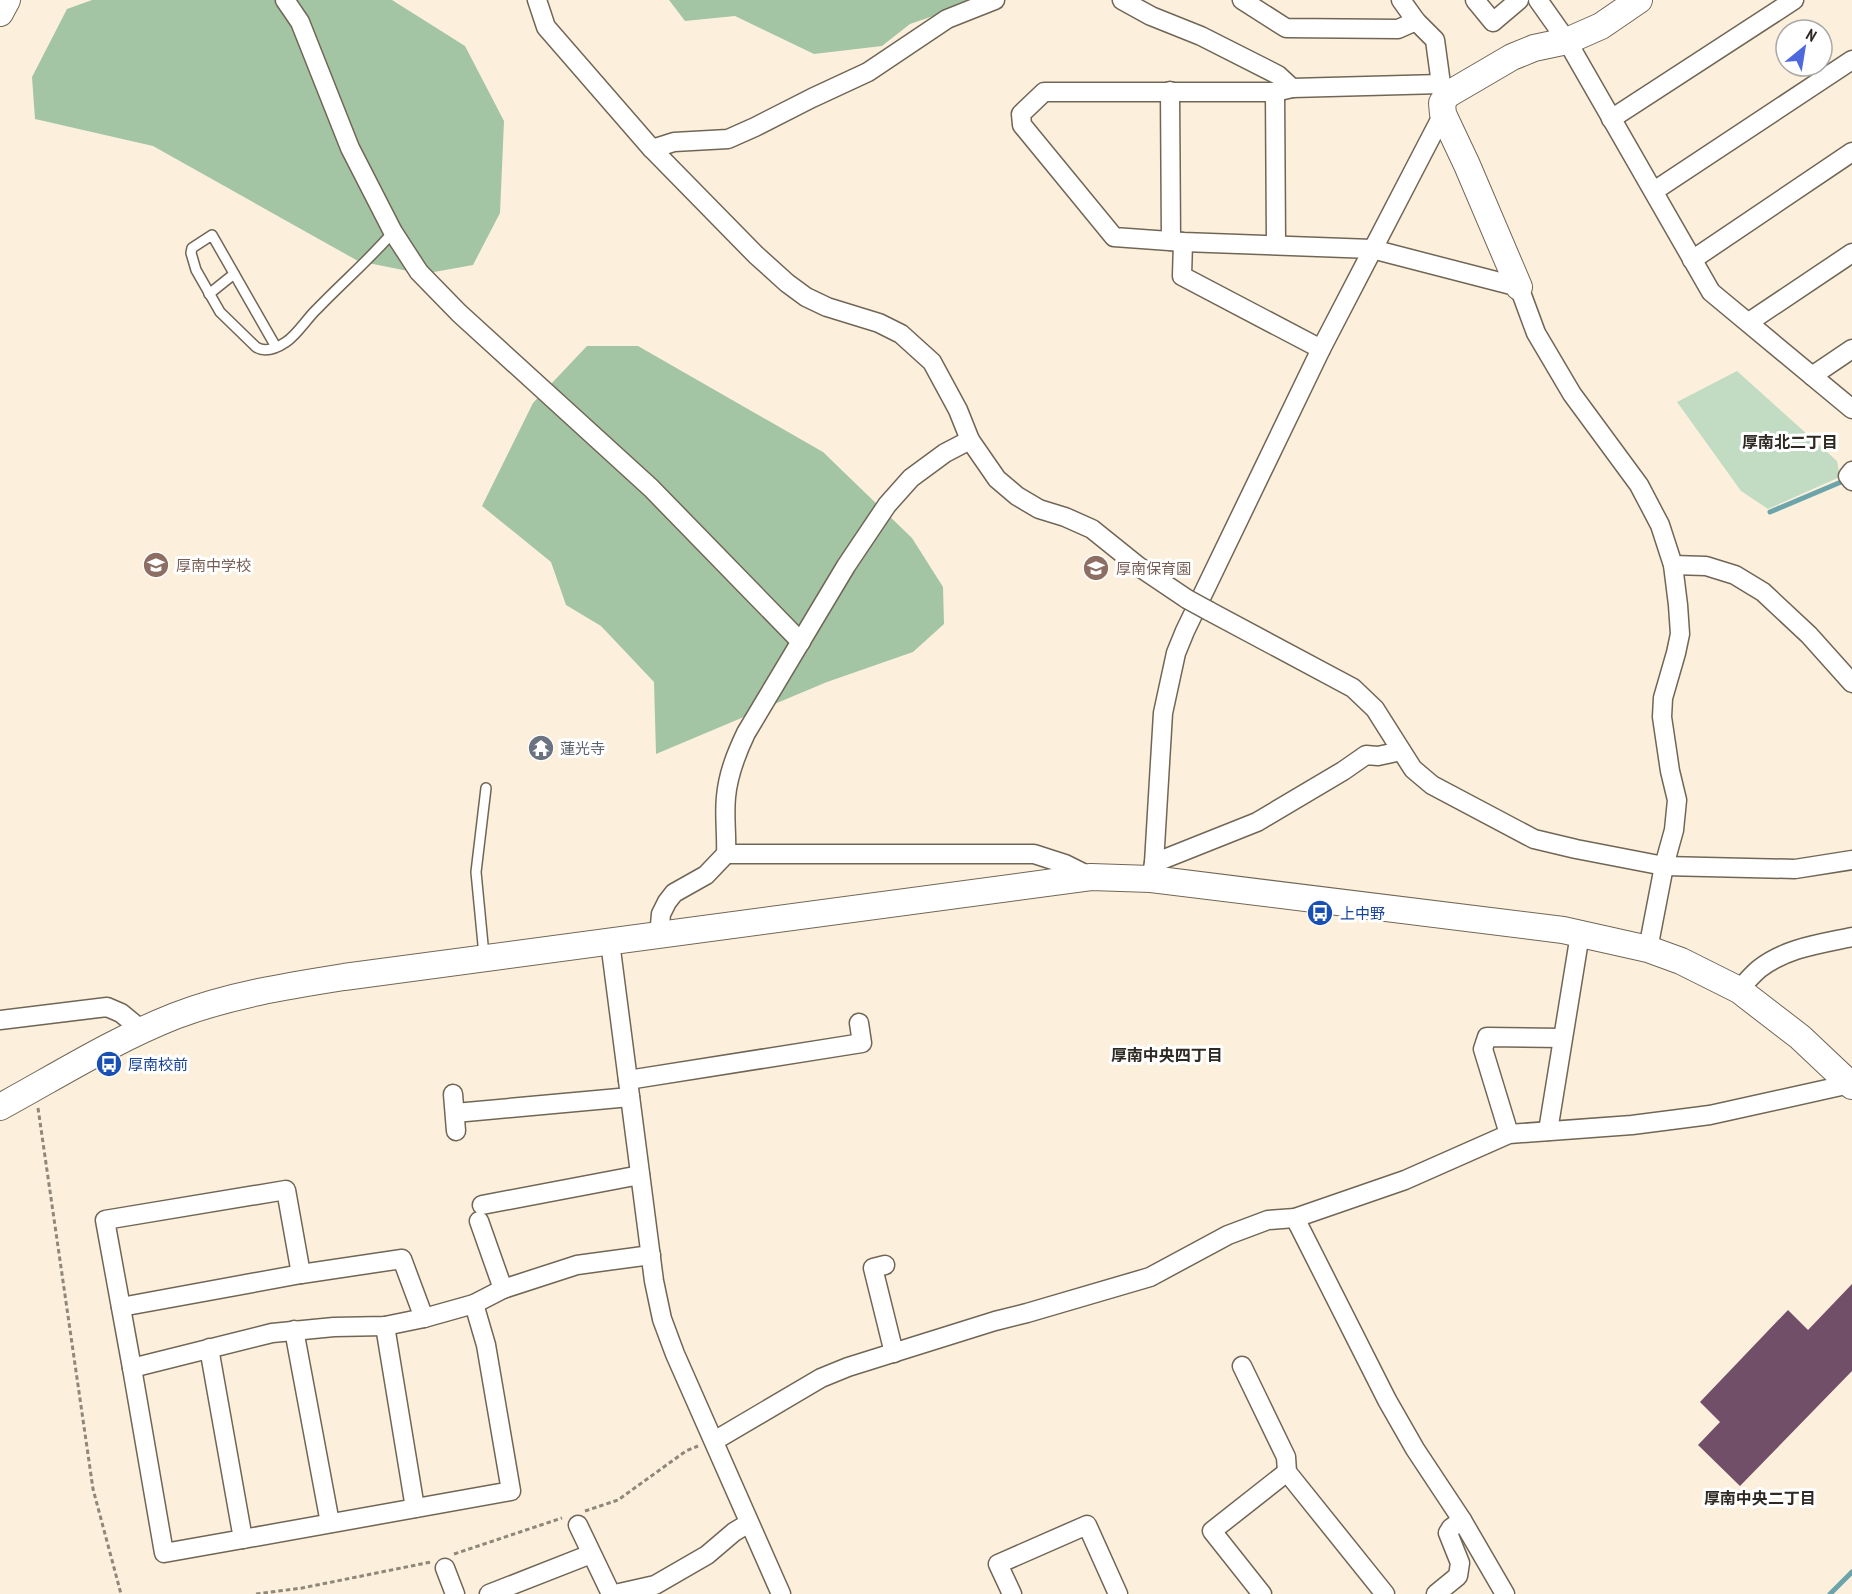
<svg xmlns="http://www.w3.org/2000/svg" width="1852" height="1594" viewBox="0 0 1852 1594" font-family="'PT Sans Narrow','Noto Sans JP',sans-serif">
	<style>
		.green { fill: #c2dcc3 }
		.forest { fill: #a3c5a3 }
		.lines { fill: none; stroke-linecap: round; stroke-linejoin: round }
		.stream { stroke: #6ba4aa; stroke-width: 5 }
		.building { fill: #714f68 }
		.lane-casing { stroke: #716656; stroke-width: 12 }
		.street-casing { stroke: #716656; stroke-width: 21 }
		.secondary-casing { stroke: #716656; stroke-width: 28 }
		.path { stroke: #8f877a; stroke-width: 3; stroke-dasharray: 4.5 3; stroke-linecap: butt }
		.lane { stroke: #fff; stroke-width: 9 }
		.street { stroke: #fff; stroke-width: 18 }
		.secondary { stroke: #fff; stroke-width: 26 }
		.street-bridge-casing { stroke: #716656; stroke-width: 21; stroke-linecap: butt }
		.street-bridge { stroke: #fff; stroke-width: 18 }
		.labels { text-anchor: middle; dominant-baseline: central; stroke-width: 6; stroke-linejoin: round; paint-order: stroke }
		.education-label { font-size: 15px; fill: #785e54; stroke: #fff; text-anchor: start }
		.worship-label { font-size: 15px; fill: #5b616d; stroke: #fff; text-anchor: start }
		.transit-label { font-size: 15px; fill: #164399; stroke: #fff; text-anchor: start }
		.neighbourhood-label { font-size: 16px; font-weight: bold; fill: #2e2923; stroke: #fff }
	</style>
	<rect width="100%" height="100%" fill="#fcf0dd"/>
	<!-- green -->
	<path class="green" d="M1737,371L1837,461L1840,477L1768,509L1741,491L1677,402Z"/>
	<!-- forest -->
	<g class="forest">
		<path d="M92,0H392L465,46L504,121L500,213L473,265L423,274L358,261L153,146L35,119L32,77L67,9Z"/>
		<path d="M669,0H980L910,24L882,46L814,54L735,16L685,21Z"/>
		<path d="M587,346H638L823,452L912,538L943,587L944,624L913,652L827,682L656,754L654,682L601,626L566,605L551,562L482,506L533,403Z"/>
	</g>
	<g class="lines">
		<!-- stream -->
		<g class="stream">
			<path d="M1770,512L1841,482"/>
			<path d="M1830,1594L1852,1572"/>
		</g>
	</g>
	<!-- building -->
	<path class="building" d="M1852,1284V1371L1740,1486L1698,1445L1720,1422L1700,1402L1788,1310L1808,1330Z"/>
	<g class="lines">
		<!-- lane casing -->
		<g class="lane-casing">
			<g id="lane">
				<path d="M209,294L234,274"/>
				<path d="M276,347L212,235L192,248L191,253L196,270L220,312L256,347C265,353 277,348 286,342C298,334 307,318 318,308C343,282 370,259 393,232"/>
				<path d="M484,955L476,872L486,788"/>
			</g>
		</g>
		<!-- street casing -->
		<g class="street-casing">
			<g id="street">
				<path d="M285,0L300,22L350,148L393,232L419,272L459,313L651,488L801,642"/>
				<path d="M537,0L546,27L652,149L756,255L787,283L806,297L827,307L879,323L901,334L932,362L958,410L970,440L997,479L1017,496L1039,509L1065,517L1092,529L1138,566L1187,599"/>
				<path d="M1122,0L1151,16L1201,36L1278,75L1292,88"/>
				<path d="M1242,0L1286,28L1398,29L1416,21"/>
				<path d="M1401,0L1416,21L1435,40L1441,84"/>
				<path d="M1475,0L1493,22L1519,0"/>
				<path d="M1538,0L1567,41L1711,292L1852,409"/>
				<path d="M1170,91L1171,241"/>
				<path d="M1275,92L1276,244"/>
				<path d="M1447,95L1441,84L1292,88L1275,92H1044L1021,114L1022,125L1114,237L1183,242L1372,249L1519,287L1536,333L1572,394L1639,485L1660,525L1673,565L1678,605L1680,634L1676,653L1663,698L1662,717L1670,771L1677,800L1674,830L1664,866L1648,949"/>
				<path d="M1611,119L1794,0"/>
				<path d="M652,149L674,142L728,139L755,127L812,98L868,72L947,19L995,0"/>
				<path d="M1654,191L1852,60"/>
				<path d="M1183,242L1182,276L1321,349"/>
				<path d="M1692,260L1852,152"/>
				<path d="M1749,322L1852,253"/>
				<path d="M1812,376L1852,349"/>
				<path d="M1852,471L1848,476L1852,481"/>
				<path d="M1673,565L1706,566L1735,575L1763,592L1809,635L1852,683"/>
				<path d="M1209,611L1353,688L1375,709L1413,769L1432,785L1534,839L1576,849L1664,866L1795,869L1852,860"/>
				<path d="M726,854H1034L1065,864L1091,877"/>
				<path d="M1154,863L1257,822L1343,771L1366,755L1378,756L1401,751"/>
				<path d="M1151,879L1154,863L1163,713L1176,653L1185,631L1321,349L1443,114"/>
				<path d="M659,936L661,914L667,902L674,893L706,875L726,854C727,835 724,816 726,797C728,774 736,754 746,733L846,566L887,505L911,478L945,453L970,440"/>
				<path d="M610,942L654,1281L662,1319L675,1354L781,1594"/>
				<path d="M1739,990C1745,983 1752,975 1759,969C1786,948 1819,944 1852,937"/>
				<path d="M0,1020L107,1007L121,1013L143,1031"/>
				<path d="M628,1080L862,1043L859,1023"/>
				<path d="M453,1094L456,1131"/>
				<path d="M455,1113L630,1097"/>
				<path d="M1548,1131L1580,934"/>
				<path d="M1509,1134L1483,1049L1487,1037L1562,1038"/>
				<path d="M482,1205L640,1175"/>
				<path d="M1295,1218L1387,1400L1415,1449L1462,1520L1505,1594"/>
				<path d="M479,1221L503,1289"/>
				<path d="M885,1265L873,1268L894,1353"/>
				<path d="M121,1307L301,1274"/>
				<path d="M385,1326L415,1508"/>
				<path d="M294,1330L330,1523"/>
				<path d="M209,1348L243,1539L164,1553L132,1368L272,1333L334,1327L385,1326L424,1318L474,1304L503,1289L577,1265L651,1255"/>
				<path d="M1242,1366L1286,1457L1287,1472L1385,1594"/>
				<path d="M132,1368L105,1220L286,1190L301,1274L402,1259L424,1318"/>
				<path d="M714,1441L821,1378L848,1367L995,1321L1027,1313L1150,1277L1228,1235L1268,1220L1295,1218L1405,1180L1509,1134L1632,1125L1710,1115L1850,1084"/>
				<path d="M578,1525L611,1594"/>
				<path d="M243,1539L511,1491L486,1345L474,1304"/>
				<path d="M445,1568L455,1594"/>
				<path d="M489,1594L591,1554"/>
				<path d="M615,1594L655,1585L707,1555L734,1532L749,1523"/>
				<path d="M1012,1594L998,1564L1087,1525L1118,1594"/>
				<path d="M1262,1594L1212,1531L1287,1472"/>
				<path d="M1436,1594L1458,1576L1460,1563L1448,1533L1451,1528L1462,1520"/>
			</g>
		</g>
		<!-- secondary casing -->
		<g class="secondary-casing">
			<g id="secondary">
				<path d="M0,13L7,0"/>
				<path d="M1519,287L1467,165L1443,114L1442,103L1447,95L1512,57L1534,48L1567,41L1601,26L1639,0"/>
				<path d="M0,1107C57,1076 114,1040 175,1016C230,995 287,986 344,977L1091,877L1151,879L1563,930L1648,949L1681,961L1739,990L1800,1037L1852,1086"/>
			</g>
		</g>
		<!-- path -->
		<g class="path">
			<path d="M38,1108L93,1489L121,1594"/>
			<path d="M585,1511L618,1500L686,1451L698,1446"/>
			<path d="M454,1554L562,1518"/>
			<path d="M256,1594L302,1588L431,1562"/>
		</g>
		<!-- lane -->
		<use href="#lane" class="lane"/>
		<!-- street -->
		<use href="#street" class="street"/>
		<!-- secondary -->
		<use href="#secondary" class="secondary"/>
		<!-- street-bridge casing -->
		<g class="street-bridge-casing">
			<path id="street-bridge" d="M1187,599L1209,611"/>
		</g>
		<!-- street-bridge -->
		<use href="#street-bridge" class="street-bridge"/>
	</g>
	<!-- icons -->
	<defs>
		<g id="school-disc" transform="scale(1.35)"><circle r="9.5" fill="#8d6e63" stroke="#fff"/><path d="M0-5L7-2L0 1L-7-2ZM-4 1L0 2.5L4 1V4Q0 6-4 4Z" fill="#fff"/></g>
		<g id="temple-disc" transform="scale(1.35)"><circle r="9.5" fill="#6b7280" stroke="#fff"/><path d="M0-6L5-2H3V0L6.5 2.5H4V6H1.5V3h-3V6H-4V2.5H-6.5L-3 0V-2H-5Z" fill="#fff"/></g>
		<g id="bus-disc" transform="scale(1.35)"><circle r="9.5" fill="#1a4fb4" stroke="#fff"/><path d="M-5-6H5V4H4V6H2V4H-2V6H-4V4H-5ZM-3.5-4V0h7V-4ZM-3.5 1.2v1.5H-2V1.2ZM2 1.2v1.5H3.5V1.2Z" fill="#fff"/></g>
	</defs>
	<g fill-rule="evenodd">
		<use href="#school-disc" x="156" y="565"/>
		<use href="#school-disc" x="1096" y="568"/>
		<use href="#temple-disc" x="541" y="748"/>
		<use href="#bus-disc" x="1320" y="913"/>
		<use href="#bus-disc" x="109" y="1064"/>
	</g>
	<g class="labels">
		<!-- education labels -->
		<g class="education-label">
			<text x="176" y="565">厚南中学校</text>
			<text x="1116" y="568">厚南保育園</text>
		</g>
		<!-- worship labels -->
		<g class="worship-label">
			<text x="560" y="748">蓮光寺</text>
		</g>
		<!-- transit labels -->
		<g class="transit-label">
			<text x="1340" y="913">上中野</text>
			<text x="128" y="1064">厚南校前</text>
		</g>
		<!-- neighbourhood labels -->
		<g class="neighbourhood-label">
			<text x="1790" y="442">厚南北二丁目</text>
			<text x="1167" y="1055">厚南中央四丁目</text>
			<text x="1760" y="1498">厚南中央二丁目</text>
		</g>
	</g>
	<!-- north arrow -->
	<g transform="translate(1804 48) rotate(30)"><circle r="28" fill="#ffffff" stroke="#aba9a7" stroke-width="1.5"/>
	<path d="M0-4.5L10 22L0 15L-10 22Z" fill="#4d69dd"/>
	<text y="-9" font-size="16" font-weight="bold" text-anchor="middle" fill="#2e2923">N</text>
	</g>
</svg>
